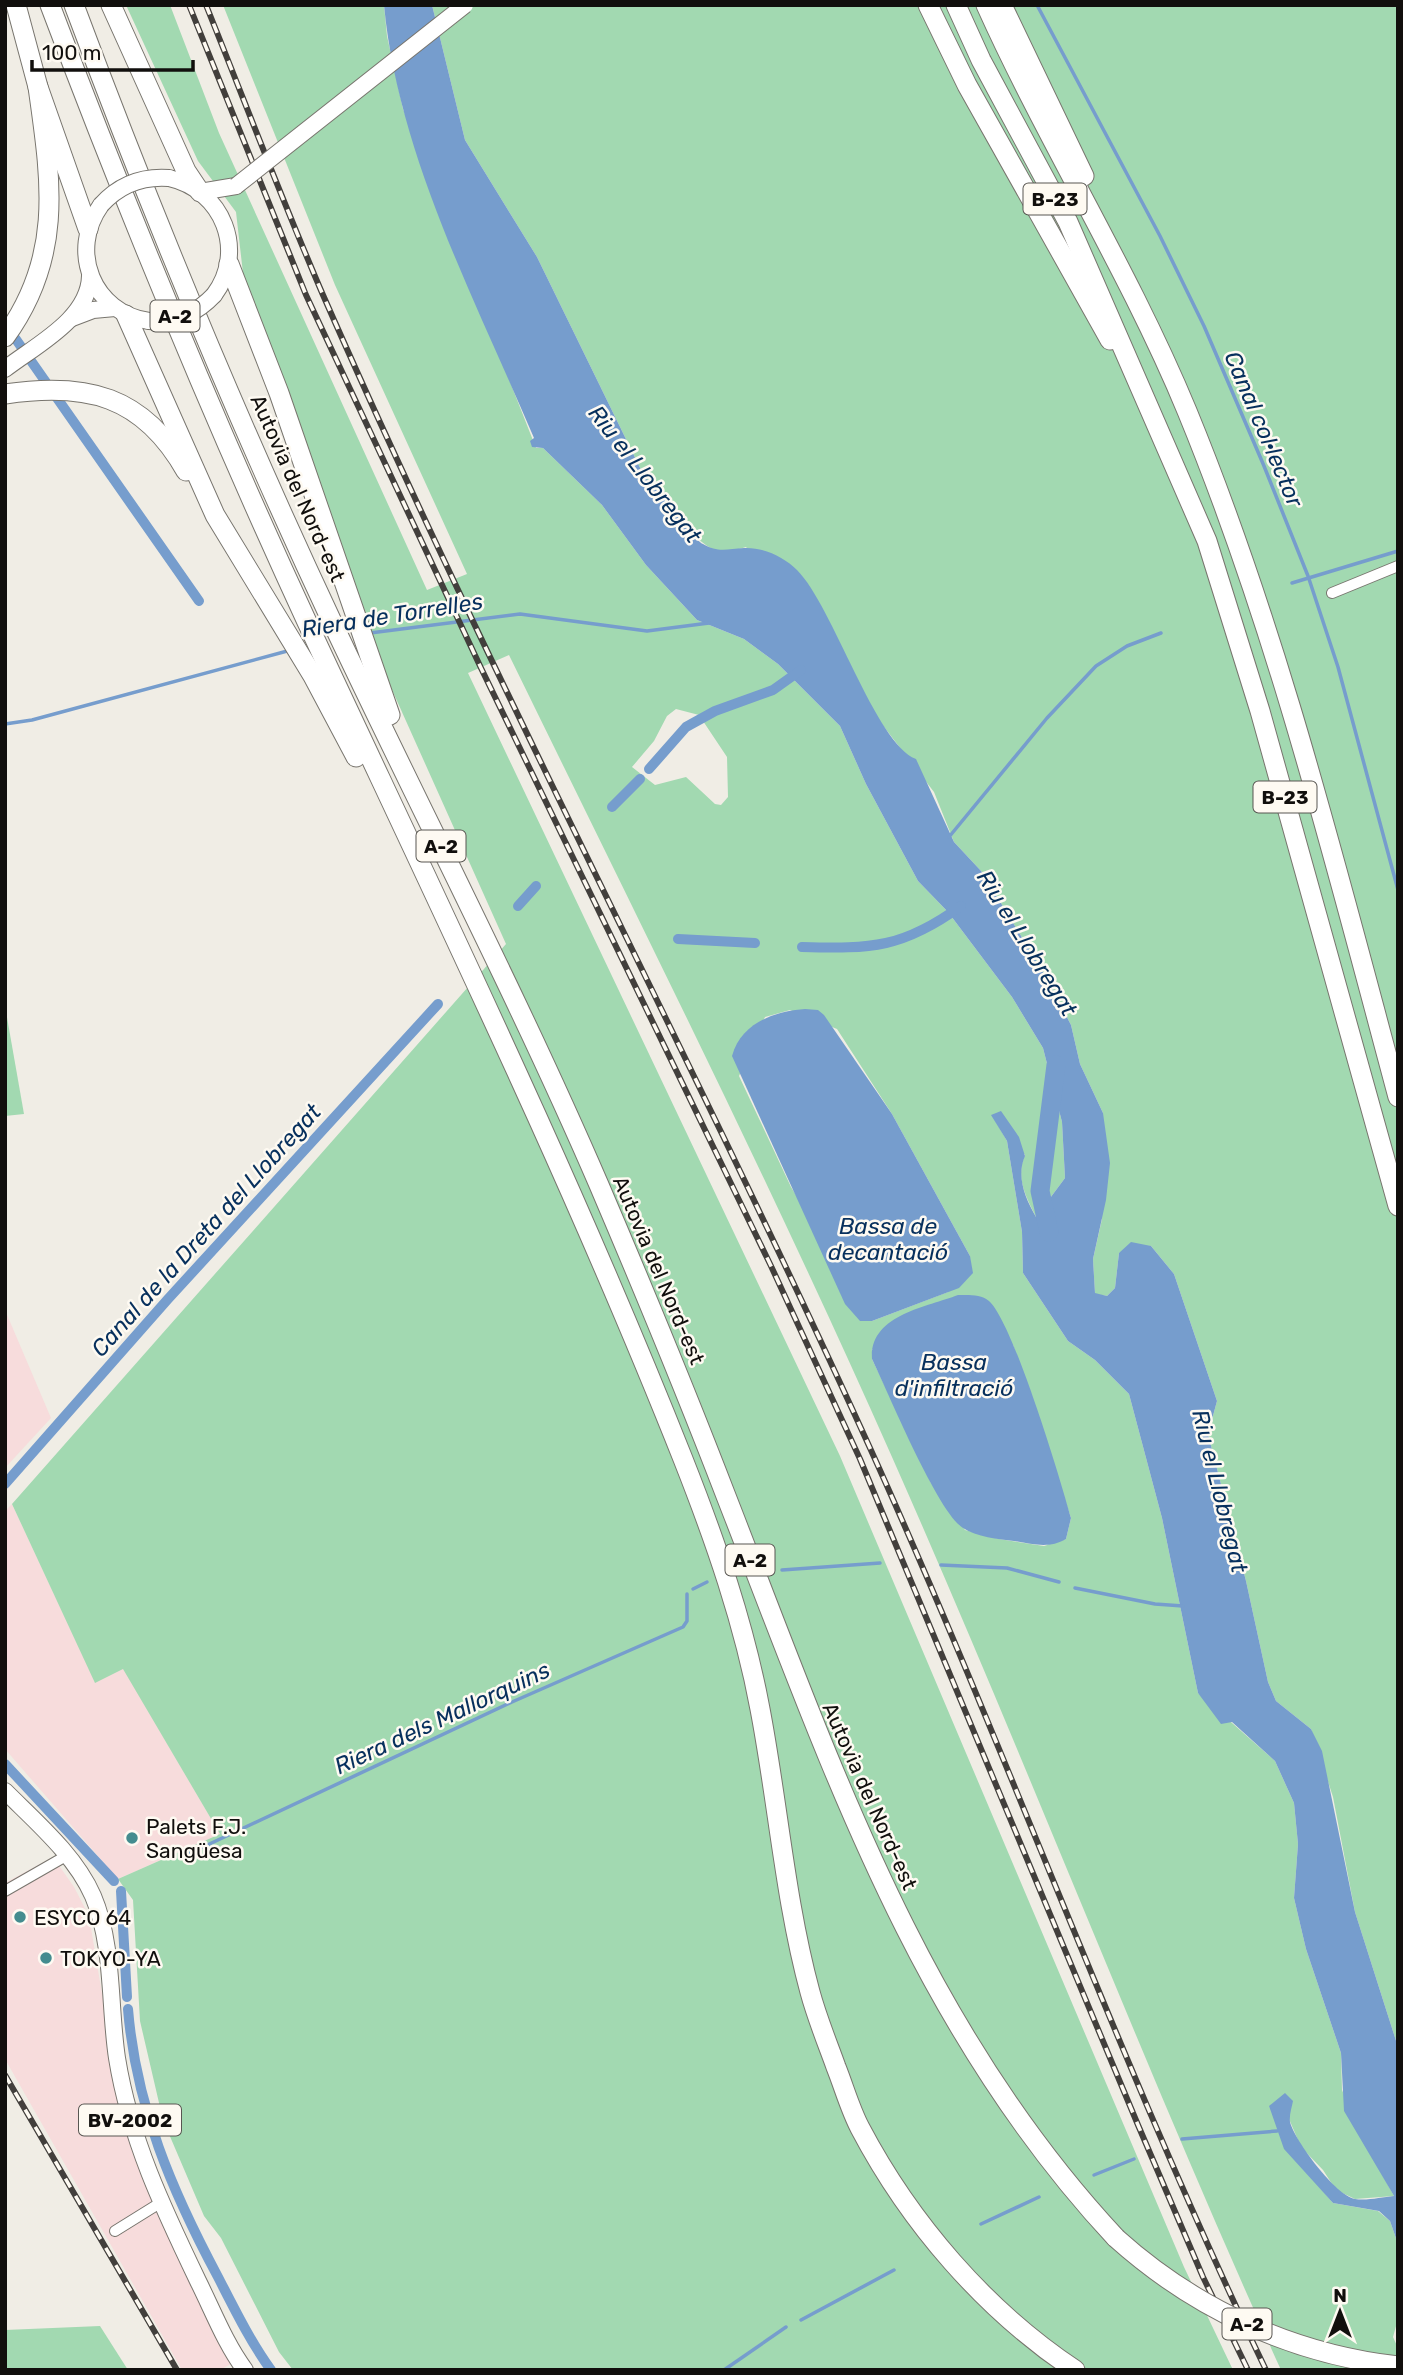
<svg xmlns="http://www.w3.org/2000/svg" width="1403" height="2375" viewBox="0 0 1403 2375" font-family="Rubik,sans-serif">
	<style>
		.industrial { fill: #f7dcdc }
		.green { fill: #a2d9b1; fill-rule: evenodd }
		.water { fill: #769dcd }
		.lines { fill: none; stroke-linecap: round; stroke-linejoin: round }
		.stream { stroke: #769dcd; stroke-width: 3.5 }
		.canal { stroke: #769dcd; stroke-width: 10 }
		.river { stroke: #769dcd; stroke-width: 19 }
		.street-casing { stroke: #78756e; stroke-width: 12 }
		.primary-casing { stroke: #78756e; stroke-width: 18 }
		.highway-casing { stroke: #78756e; stroke-width: 21 }
		.street { stroke: #fff; stroke-width: 10 }
		.primary { stroke: #fff; stroke-width: 16 }
		.highway { stroke: #fff; stroke-width: 19 }
		.rail-casing { stroke: #423f3c; stroke-width: 6 }
		.rail { stroke: #fefaf2; stroke-width: 3.5; stroke-dasharray: 10; stroke-linecap: butt }
		.primary-bridge-casing { stroke: #78756e; stroke-width: 18; stroke-linecap: butt }
		.highway-bridge-casing { stroke: #78756e; stroke-width: 21; stroke-linecap: butt }
		.primary-bridge { stroke: #fff; stroke-width: 16 }
		.highway-bridge { stroke: #fff; stroke-width: 19 }
		.poi-dot { fill: #448c8f; stroke: #fefaf2; stroke-width: 2.5 }
		.labels { text-anchor: middle; dominant-baseline: central; stroke-width: 5; stroke-linejoin: round; paint-order: stroke }
		.shield { fill: #fefaf2; stroke: #585652; stroke-width: 2 }
		.shield-label { font-size: 19px; font-weight: bold; fill: #110f0d }
		.street-label { font-size: 21px; fill: #110f0d; stroke: #fefaf2 }
		.poi-label { font-size: 21px; fill: #110f0d; stroke: #fefaf2; text-anchor: start }
		.water-label { font-size: 23px; font-style: italic; fill: #07305d; stroke: #fefaf2 }
	</style>
	<rect width="100%" height="100%" fill="#f0ede5"/>
	<!-- industrial -->
	<g class="industrial">
		<path d="M5,1310L51,1418L5,1468Z"/>
		<path d="M12,1504L95,1682L123,1668L220,1834L118,1879L5,1749V1511Z"/>
		<path d="M53,1857L74,1887L89,1916L121,2107L231,2364L220,2370H182L5,2059V1883Z"/>
	</g>
	<!-- green -->
	<g class="green">
		<path d="M126,5H170L219,133L427,590L467,574L335,285L223,5H384L387,36L403,109L536,448H543L602,505L646,565L697,620L744,639L778,664L840,726L866,784L918,881L948,912L1012,997L1043,1048L1062,1122L1065,1178L1036,1217C1026,1197 1015,1177 1025,1155L992,1115L1007,1141L1022,1232L1023,1273L1068,1341L1095,1360L1129,1394L1162,1518L1198,1693L1275,1761L1294,1803L1298,1844L1294,1898L1306,1949L1341,2053L1342,2090L1362,2138L1394,2196L1355,2199L1336,2190L1323,2170L1301,2147L1289,2119L1269,2106L1316,2183L1333,2203L1378,2211L1390,2221L1398,2244V2319L1393,2337L1398,2348V2370H1281C1144,2068 1026,1759 892,1457C772,1186 639,921 509,655L468,673L840,1456L1184,2267L1233,2370H293L279,2352L221,2238L204,2216L163,2120L140,2021L133,1900L118,1879L220,1834L123,1669L95,1683L12,1504L506,944L380,663L244,282L236,212L198,161ZM676,709L699,715L727,757L728,797L721,805L715,804L686,777L655,785L632,767L654,741L667,716ZM790,1010L837,1029L892,1114L970,1256L948,1292L872,1321L791,1187L739,1076L765,1017ZM1013,1345L1071,1518L1066,1539L1044,1546L999,1539L965,1530L931,1483L872,1359V1349Z"/>
		<path d="M432,5H1398V2047L1355,1912L1333,1797L1311,1729L1276,1701L1268,1682L1246,1581L1208,1434L1217,1401L1174,1274L1151,1246L1119,1253L1115,1288L1107,1296L1095,1294L1093,1259L1102,1219L1103,1113L1080,1064L1071,1025L1046,977L982,872L954,842L934,792L746,547C738,549 726,553 718,551C694,545 663,495 644,476L537,257L465,140Z"/>
		<path d="M5,1006L24,1114L5,1116Z"/>
		<path d="M100,2326L128,2370H5V2330Z"/>
	</g>
	<!-- water -->
	<g class="water">
		<path d="M384,5H432L465,140L537,257L644,476C657,488 693,540 703,544C718,553 727,549 744,548C763,547 784,557 797,570C833,606 875,743 916,759L954,842L982,872L1046,977L1071,1025L1080,1064L1103,1113L1110,1163L1106,1200L1093,1259L1095,1293L1107,1296L1115,1288L1119,1253L1131,1242L1151,1246L1174,1274L1217,1401L1208,1434L1246,1581L1268,1682L1276,1701L1311,1729L1322,1751L1355,1912L1398,2047V2244L1390,2221L1379,2211L1333,2203L1284,2149L1269,2106L1285,2093L1293,2101C1292,2107 1289,2115 1290,2122C1295,2141 1336,2196 1355,2199C1367,2201 1382,2197 1394,2196L1344,2111L1341,2053L1306,1949L1294,1898L1298,1844L1294,1803L1275,1761L1232,1722L1221,1724L1198,1693L1162,1518L1129,1394L1095,1360L1068,1341L1023,1273L1022,1232L1007,1141L991,1115L1001,1111L1019,1137L1025,1156C1016,1176 1025,1198 1036,1217L1065,1178L1062,1122L1043,1048L1012,997L948,912L918,881L866,784L840,726L778,664L744,639L697,620L646,565L602,505L543,448L532,447L530,441L534,438C476,301 398,155 384,5Z"/>
		<path d="M805,1009L818,1010L824,1015L892,1114L970,1256L973,1273L959,1288L872,1321H860L845,1304L732,1056C741,1023 775,1011 805,1009Z"/>
		<path d="M958,1295C969,1295 981,1294 989,1301C1013,1322 1061,1481 1071,1518L1066,1539C1049,1549 1033,1544 1014,1541C999,1539 976,1537 963,1528C937,1511 888,1392 872,1359C869,1315 927,1307 958,1295Z"/>
	</g>
	<g class="lines">
		<!-- stream -->
		<g class="stream">
			<path d="M1037,5L1160,236L1204,326L1264,466L1308,576L1338,667L1398,890"/>
			<path d="M1292,583L1398,551"/>
			<path d="M370,633L520,614L647,631L709,623"/>
			<path d="M5,724L32,720L291,650"/>
			<path d="M949,837L1047,718L1096,666L1127,646L1161,633"/>
			<path d="M941,1565L1007,1568L1059,1582"/>
			<path d="M782,1570L880,1563"/>
			<path d="M1075,1588L1155,1604L1183,1606"/>
			<path d="M693,1589L707,1582"/>
			<path d="M186,1855L512,1702L683,1627L687,1621V1594"/>
			<path d="M1182,2139L1277,2131"/>
			<path d="M1094,2175L1134,2159"/>
			<path d="M981,2224L1039,2197"/>
			<path d="M801,2320L894,2270"/>
			<path d="M724,2370L786,2327"/>
		</g>
		<!-- canal -->
		<g class="canal">
			<path d="M8,328L199,601"/>
			<path d="M649,769L686,727L715,711L773,690L801,670"/>
			<path d="M612,807L640,779"/>
			<path d="M518,906L536,886"/>
			<path d="M678,939L755,943"/>
			<path d="M802,947C872,949 903,948 961,906"/>
			<path d="M5,1484L168,1299L438,1004"/>
			<path d="M5,1764L114,1881"/>
			<path d="M121,1891L127,1997"/>
			<path d="M128,2009C136,2107 172,2191 218,2277C234,2308 250,2341 271,2370"/>
		</g>
		<!-- river -->
		<path class="river" d="M1049,1232L1040,1191L1056,1065"/>
		<!-- street casing -->
		<g class="street-casing">
			<g id="street">
				<path d="M1332,593L1398,566"/>
				<path d="M5,1891L66,1856"/>
				<path d="M115,2231L160,2203"/>
			</g>
		</g>
		<!-- primary casing -->
		<g class="primary-casing">
			<g id="primary">
				<path d="M169,178C223,190 247,251 214,295"/>
				<path d="M200,192L236,186"/>
				<path d="M101,205C68,251 93,313 149,321"/>
				<path d="M72,318L93,310L115,308"/>
				<path d="M5,369C36,345 89,319 90,276"/>
				<path d="M5,1791C36,1822 75,1855 93,1896C114,1945 109,2006 117,2058C130,2139 163,2208 198,2281C213,2311 225,2343 245,2370"/>
			</g>
		</g>
		<!-- highway casing -->
		<g class="highway-casing">
			<g id="highway">
				<path d="M16,5L38,87L88,229"/>
				<path d="M50,5C128,212 214,421 307,622C436,899 570,1174 683,1459C715,1540 744,1623 760,1709C778,1803 785,1900 810,1992C817,2018 827,2042 836,2067C844,2087 850,2109 860,2128C910,2223 985,2310 1075,2370"/>
				<path d="M74,5C152,214 238,422 333,624C421,811 517,995 599,1185C643,1288 686,1392 726,1496C830,1762 917,2025 1116,2238"/>
				<path d="M111,5L186,171L200,192"/>
				<path d="M928,5L967,85L1110,340"/>
				<path d="M956,5L981,60L1068,222L1207,541L1260,711L1398,1206"/>
				<path d="M986,5C1048,143 1129,271 1187,411C1278,632 1336,867 1398,1097"/>
				<path d="M1002,5L1084,176"/>
				<path d="M229,264L279,393L390,715"/>
				<path d="M126,315L215,515L313,676L356,757"/>
				<path d="M5,337C64,256 51,180 38,87"/>
				<path d="M5,394C86,382 143,395 186,471"/>
			</g>
		</g>
		<!-- street -->
		<use href="#street" class="street"/>
		<!-- primary -->
		<use href="#primary" class="primary"/>
		<!-- highway -->
		<use href="#highway" class="highway"/>
		<!-- rail casing -->
		<g class="rail-casing">
			<g id="rail">
				<path d="M189,5L306,295L481,668L771,1266L860,1459L1138,2125L1203,2277L1248,2370"/>
				<path d="M206,5C245,102 282,200 323,295C494,685 694,1061 870,1448C1008,1753 1121,2068 1266,2370"/>
				<path d="M5,2075L177,2370"/>
			</g>
		</g>
		<!-- rail -->
		<use href="#rail" class="rail"/>
		<!-- primary-bridge casing -->
		<g class="primary-bridge-casing">
			<g id="primary-bridge">
				<path d="M236,186L465,5"/>
				<path d="M101,205C119,185 142,176 169,178"/>
				<path d="M149,321C175,323 196,314 214,295"/>
			</g>
		</g>
		<!-- highway-bridge casing -->
		<g class="highway-bridge-casing">
			<path id="highway-bridge" d="M1116,2238C1195,2309 1292,2354 1398,2366"/>
		</g>
		<!-- primary-bridge -->
		<use href="#primary-bridge" class="primary-bridge"/>
		<!-- highway-bridge -->
		<use href="#highway-bridge" class="highway-bridge"/>
	</g>
	<!-- markers -->
	<g class="poi-dot">
		<circle cx="132" cy="1838" r="7"/>
		<circle cx="20" cy="1917" r="7"/>
		<circle cx="46" cy="1958" r="7"/>
	</g>
	<g class="labels">
		<!-- shield labels -->
		<g class="shield">
			<rect x="1023.5" y="183.5" width="63" height="31" rx="5"/>
			<rect x="150.5" y="300.5" width="49" height="31" rx="5"/>
			<rect x="1253.5" y="781.5" width="63" height="31" rx="5"/>
			<rect x="416.5" y="830.5" width="49" height="31" rx="5"/>
			<rect x="725.5" y="1544.5" width="49" height="31" rx="5"/>
			<rect x="79" y="2104.5" width="102" height="31" rx="5"/>
			<rect x="1222.5" y="2308.5" width="49" height="31" rx="5"/>
		</g>
		<g class="shield-label">
			<text x="1055" y="199">B-23</text>
			<text x="175" y="316">A-2</text>
			<text x="1285" y="797">B-23</text>
			<text x="441" y="846">A-2</text>
			<text x="750" y="1560">A-2</text>
			<text x="130" y="2120">BV-2002</text>
			<text x="1247" y="2324">A-2</text>
		</g>
		<!-- street labels -->
		<g class="street-label">
			<text transform="translate(298 488) rotate(66)">Autovia del Nord-est</text>
			<text transform="translate(659 1270) rotate(67)">Autovia del Nord-est</text>
			<text transform="translate(870 1796) rotate(66)">Autovia del Nord-est</text>
		</g>
		<!-- poi labels -->
		<g class="poi-label">
			<text x="146" y="1826">Palets F.J.<tspan x="146" dy="24">Sangüesa</tspan></text>
			<text x="34" y="1917">ESYCO 64</text>
			<text x="60" y="1958">TOKYO-YA</text>
		</g>
		<!-- water labels -->
		<g class="water-label">
			<text transform="translate(1264 429) rotate(67)">Canal col·lector</text>
			<text transform="translate(645 474) rotate(52)">Riu el Llobregat</text>
			<text transform="translate(392 615) rotate(-9)">Riera de Torrelles</text>
			<text transform="translate(1027 943) rotate(58)">Riu el Llobregat</text>
			<text x="888" y="1226">Bassa de<tspan x="888" dy="26">decantació</tspan></text>
			<text transform="translate(206 1230) rotate(-48)">Canal de la Dreta del Llobregat</text>
			<text x="954" y="1362">Bassa<tspan x="954" dy="26">d'infiltració</tspan></text>
			<text transform="translate(1220 1491) rotate(76)">Riu el Llobregat</text>
			<text transform="translate(442 1718) rotate(-25)">Riera dels Mallorquins</text>
		</g>
	</g>
	<!-- border -->
	<rect width="1403" height="2375" fill="none" stroke="#110f0d" stroke-width="14"/>
	<!-- north arrow -->
	<g transform="translate(1340 2312)" stroke="#fefaf2" stroke-width="5" paint-order="stroke">
	<path d="M0-5L12 26L0 18L-12 26Z" fill="#110f0d"/>
	<text y="-10" font-size="19" font-weight="bold" text-anchor="middle" fill="#110f0d">N</text>
	</g>
	<!-- scale -->
	<path d="M32 60v10h161v-10" fill="none" stroke="#110f0d" stroke-width="3.5"/>
	<text x="42" y="60" font-size="21" fill="#110f0d" stroke="#fefaf2" stroke-width="5" paint-order="stroke">100 m</text>
</svg>
